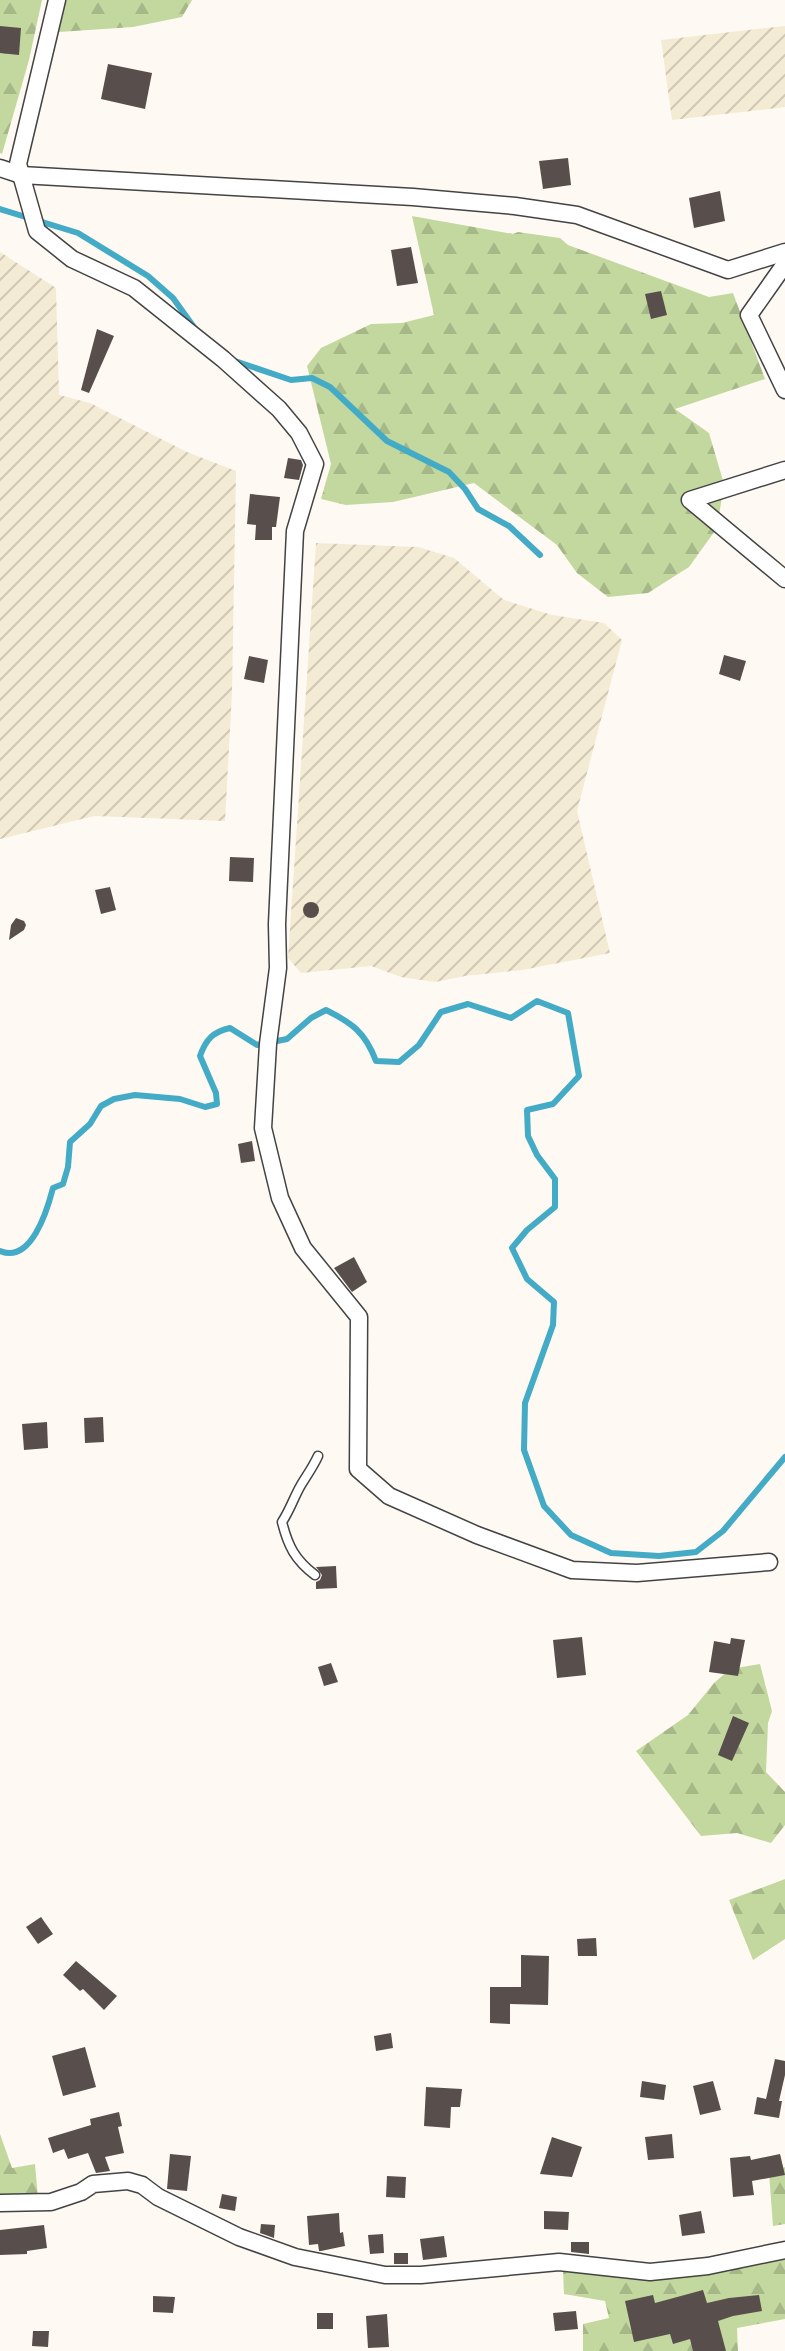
<svg xmlns="http://www.w3.org/2000/svg" width="785" height="2351" viewBox="0 0 785 2351" font-family="'IBM Plex Serif',serif">
	<style>
		.farmland { fill: url(#farmland-furrows) }
		.forest { fill: url(#forest-firs) }
		.lines { fill: none; stroke-linecap: round; stroke-linejoin: round }
		.stream { stroke: #44abc7; stroke-width: 6 }
		.building { fill: #584f4d }
		.service-casing { stroke: #434343; stroke-width: 11 }
		.minor-casing { stroke: #434343; stroke-width: 19 }
		.service { stroke: #fff; stroke-width: 8 }
		.minor { stroke: #fff; stroke-width: 16 }
	</style>
	<defs>
		<pattern id="farmland-furrows" width="10" height="10" patternUnits="userSpaceOnUse" patternTransform="scale(2)"><rect width="10" height="10" fill="#f4ebd4"/><path d="M-1 1l2-2M0 10L10 0M9 11l2-2" fill="none" stroke="#d0c8b5"/></pattern>
		<pattern id="forest-firs" width="22" height="20" patternUnits="userSpaceOnUse" patternTransform="scale(2)"><rect width="22" height="20" fill="#c3d89e"/><path d="M5 1l3.5 6h-7zM16 11l3.5 6h-7z" fill="#a6b887"/></pattern>
	</defs>
	<rect width="100%" height="100%" fill="#fefaf3"/>
	<!-- farmland -->
	<g class="farmland">
		<path d="M785,26V107L672,120L661,40Z"/>
		<path d="M0,252L56,288L59,395L90,403L187,452L236,471L232,693L225,821L94,816L0,839Z"/>
		<path d="M316,543L418,547L454,558L504,600L552,615L604,623L622,640L577,811L610,953L522,970L465,976L435,982L401,977L371,966L301,973L288,958Z"/>
	</g>
	<!-- forest -->
	<g class="forest">
		<path d="M0,0H42L29,60L2,154L0,153Z"/>
		<path d="M62,0H192L182,17L133,27L59,32Z"/>
		<path d="M412,216L513,234L518,232L560,238L568,245L709,297L733,293L765,379L675,409L709,433L724,484L717,528L689,567L648,593L608,597L577,573L557,545L474,483L393,502L346,505L321,499L331,464L307,366L321,348L371,324L402,323L434,315Z"/>
		<path d="M760,1664L772,1711L768,1723L766,1772L785,1792V1825L771,1843L737,1833L701,1836L636,1751L688,1715L714,1683L730,1669Z"/>
		<path d="M785,1879V1939L753,1960L729,1900Z"/>
		<path d="M0,2134L12,2168L35,2164L38,2198L0,2207Z"/>
		<path d="M785,2167V2224L773,2226L769,2173Z"/>
		<path d="M785,2246V2319L737,2328L738,2351H583V2324L609,2318L605,2301L564,2294L563,2271L608,2273L671,2265Z"/>
	</g>
	<g class="lines">
		<!-- stream -->
		<g class="stream">
			<path d="M0,209L78,233L148,276L173,298L196,330"/>
			<path d="M232,360L291,380L312,378L330,387L387,441L449,472L465,489L478,509L509,526L540,555"/>
			<path d="M0,1251C31,1264 47,1211 53,1188L63,1184L68,1167L70,1142L90,1124L101,1106L114,1099L135,1095L180,1099L205,1107L217,1104L216,1093L200,1056C206,1039 213,1032 230,1028L257,1045L287,1039L311,1018L326,1010C352,1023 365,1032 376,1061L399,1062L419,1045L441,1012L468,1004L511,1018L537,1001L568,1013L579,1076L553,1104L527,1110L528,1136L537,1155L555,1179V1207L527,1230L512,1248L527,1279L554,1302L553,1325L525,1403L524,1450L544,1506L571,1535L611,1553L659,1556L696,1552L723,1531L785,1457"/>
		</g>
	</g>
	<!-- building -->
	<g class="building">
		<path d="M0,26L21,28L19,55L0,53Z"/>
		<path d="M108,64L152,73L145,109L101,99Z"/>
		<path d="M568,158L571,185L543,189L539,161Z"/>
		<path d="M720,191L725,221L694,228L689,198Z"/>
		<path d="M411,247L418,283L397,286L391,250Z"/>
		<path d="M661,291L667,315L651,319L645,294Z"/>
		<path d="M97,329L114,336L89,393L81,390Z"/>
		<path d="M288,458L301,460L303,465L299,480L284,478Z"/>
		<path d="M250,494L280,497L276,527H272V540H255L256,525L247,524Z"/>
		<path d="M724,655L746,661L740,681L719,674Z"/>
		<path d="M249,656L268,660L264,683L244,679Z"/>
		<path d="M230,857L254,858L253,882L229,881Z"/>
		<path d="M110,887L116,910L101,914L95,890Z"/>
		<circle cx="311" cy="910" r="8"/>
		<path d="M16,918L24,921L26,925L24,930L9,940L11,925Z"/>
		<path d="M252,1141L255,1161L241,1163L238,1144Z"/>
		<path d="M354,1257L367,1282L352,1292L334,1268Z"/>
		<path d="M103,1417L104,1442L85,1443L84,1418Z"/>
		<path d="M47,1422L48,1448L24,1450L22,1424Z"/>
		<path d="M336,1566L337,1588L316,1589V1582L320,1580L322,1575L316,1567Z"/>
		<path d="M582,1637L586,1675L557,1678L553,1640Z"/>
		<path d="M731,1638L745,1640L738,1676L709,1672L714,1641L730,1644Z"/>
		<path d="M331,1663L338,1682L324,1686L318,1667Z"/>
		<path d="M733,1716L749,1723L732,1761L718,1755Z"/>
		<path d="M41,1917L53,1934L38,1944L26,1927Z"/>
		<path d="M596,1938L597,1956H578L577,1939Z"/>
		<path d="M521,1955L549,1956L548,2005L510,2004V2024L490,2023V1987H521Z"/>
		<path d="M76,1961L117,1996L104,2010L83,1989L80,1991L63,1975Z"/>
		<path d="M391,2033L393,2048L376,2051L374,2036Z"/>
		<path d="M85,2047L96,2087L63,2096L52,2056Z"/>
		<path d="M775,2059L785,2061V2075L779,2101H782L779,2118L754,2114L757,2097L766,2099Z"/>
		<path d="M642,2081L666,2085L664,2100L640,2097Z"/>
		<path d="M713,2081L721,2110L700,2115L693,2086Z"/>
		<path d="M426,2087L462,2089L460,2107H451L450,2128L424,2126Z"/>
		<path d="M119,2112L122,2126L118,2127L124,2153L105,2157L110,2171L96,2173L88,2153L68,2159L64,2149L53,2153L48,2138L91,2125L90,2119Z"/>
		<path d="M672,2134L674,2158L648,2160L645,2137Z"/>
		<path d="M552,2137L582,2147L572,2177L540,2174Z"/>
		<path d="M170,2154L191,2156L187,2191L167,2189Z"/>
		<path d="M780,2154L785,2175L752,2181L754,2195L733,2197L730,2158L750,2156L751,2160Z"/>
		<path d="M387,2176L406,2177L405,2198L386,2197Z"/>
		<path d="M222,2194L237,2197L235,2211L219,2208Z"/>
		<path d="M544,2211L569,2212L568,2230L544,2229Z"/>
		<path d="M701,2211L705,2233L682,2236L679,2215Z"/>
		<path d="M339,2213L340,2233L343,2232L345,2246L321,2251H319L318,2244L309,2245L307,2216Z"/>
		<path d="M261,2224L275,2225L274,2238L260,2233Z"/>
		<path d="M44,2225L47,2248L27,2251V2254L0,2255V2230Z"/>
		<path d="M383,2234L384,2253L370,2254L368,2235Z"/>
		<path d="M444,2236L447,2257L423,2260L420,2239Z"/>
		<path d="M571,2242H589V2254L571,2252Z"/>
		<rect x="394" y="2253" width="14" height="11"/>
		<path d="M703,2290L707,2303L729,2298L759,2295L762,2311L733,2316L718,2321L726,2351H693L690,2339L673,2344L670,2334L634,2342L625,2301L653,2295L655,2303Z"/>
		<path d="M153,2296L175,2297L173,2313L153,2312Z"/>
		<path d="M576,2311L578,2329L555,2331L553,2313Z"/>
		<rect x="317" y="2313" width="16" height="16"/>
		<path d="M387,2314L389,2347L368,2348L366,2316Z"/>
		<path d="M33,2331H49L48,2347L32,2346Z"/>
	</g>
	<g class="lines">
		<!-- service casing -->
		<g class="service-casing">
			<path id="service" d="M315,1575C295,1560 288,1546 282,1522C290,1510 294,1497 301,1485C307,1475 313,1467 318,1456"/>
		</g>
		<!-- minor casing -->
		<g class="minor-casing">
			<g id="minor">
				<path d="M57,0L18,164L37,231L72,259L134,288L223,359L279,409L299,433L315,464L295,531L277,924L278,968L268,1044L263,1128L280,1198L303,1248L359,1317L358,1469L389,1496L477,1535L572,1570L637,1573L769,1562"/>
				<path d="M0,168L21,175L413,197L515,206L577,215L728,270L785,252"/>
				<path d="M785,264L749,315L785,390"/>
				<path d="M785,470L690,500L785,579"/>
				<path d="M0,2203L51,2202L81,2192L93,2184L128,2181L142,2185L158,2197L239,2237L295,2257L385,2275H421L559,2262L650,2272L708,2266L785,2250"/>
			</g>
		</g>
		<!-- service -->
		<use href="#service" class="service"/>
		<!-- minor -->
		<use href="#minor" class="minor"/>
	</g>
</svg>
